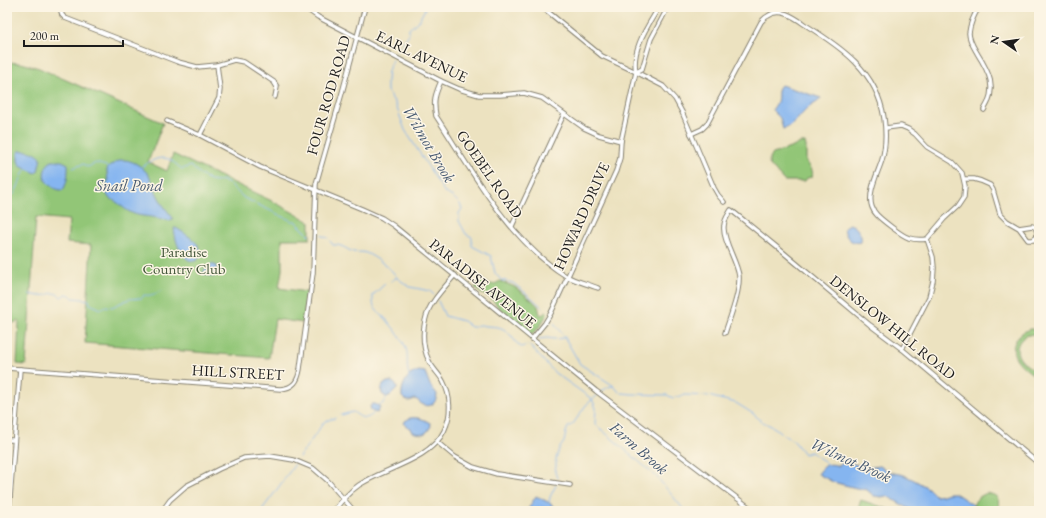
<svg xmlns="http://www.w3.org/2000/svg" width="1046" height="518" viewBox="0 0 1046 518" font-family="'EB Garamond',serif">
	<style>
		.green { fill: #92c677; stroke: #57714a }
		.water { fill: #85b5f0; stroke: #506886 }
		.lines { fill: none; stroke-linecap: round; stroke-linejoin: round }
		.stream { stroke: #85b5f0; stroke-width: 1 }
		.minor-casing { stroke: #847f6e; stroke-width: 5.5 }
		.minor { stroke: #fff; stroke-width: 3.5 }
		.labels { text-anchor: middle; dominant-baseline: central; stroke-width: 3; stroke-linejoin: round; paint-order: stroke }
		.street-label { font-size: 15px; fill: #1c1c1c; stroke: #fcf5e5 }
		.park-label { font-size: 15px; fill: #45583c; stroke: #fcf5e5 }
		.water-label { font-size: 16px; font-style: italic; fill: #465971; stroke: #fcf5e5 }
	</style>
	<rect width="100%" height="100%" fill="#fcf5e5"/>
	<filter id="ink" filterUnits="userSpaceOnUse"><feTurbulence type="fractalNoise" baseFrequency=".025" numOctaves="2"/><feDisplacementMap in="SourceGraphic" scale="8" xChannelSelector="R" yChannelSelector="G"/><feConvolveMatrix kernelMatrix="1 2 1 2 8 2 1 2 1" color-interpolation-filters="sRGB"/></filter>
	<filter id="wash" filterUnits="userSpaceOnUse"><feTurbulence type="fractalNoise" baseFrequency=".012" numOctaves="4" result="noise"/><feDisplacementMap in="SourceGraphic" scale="16" xChannelSelector="R" yChannelSelector="G"/><feGaussianBlur stdDeviation="0.9" result="paint"/><feColorMatrix in="noise" values="0 0 0 0 0 0 0 0 0 0 0 0 0 0 0 0 0 1.4 0 .05"/><feComposite in="paint" operator="in"/></filter>
	<g filter="url(#wash)">
		<rect width="100%" height="100%" fill="#ece2c0"/>
		<!-- green -->
		<g class="green">
			<path d="M7,62L21,63L39,68L163,123L148,162L167,171L173,154L274,202L310,222V239H282V270L279,288L307,292L303,323L275,319L269,358L85,343L91,245L67,243L69,220L36,217L26,365L17,364L19,321L7,325Z"/>
			<path d="M800,143H805L806,146V161C810,167 814,170 812,177L807,178L805,181H784L769,164V159L773,154L793,147Z"/>
			<path d="M480,277C487,284 491,287 500,281L515,287L532,300L538,306L540,314L542,315L546,312L548,313L540,326L533,334L531,335L526,330L523,326L500,309L495,303L490,298L485,295L482,294L475,288Z"/>
			<path d="M1031,329L1039,330V335C1026,331 1012,343 1019,357C1023,364 1033,369 1039,373V379C1027,369 1006,358 1016,340C1019,334 1024,331 1031,329Z"/>
			<path d="M987,493C1000,496 999,499 998,511H973C973,500 978,497 987,493Z"/>
			<path d="M861,500L894,511H857Z"/>
		</g>
		<!-- water -->
		<g class="water">
			<path d="M781,85L821,98C819,102 813,104 808,108C801,114 792,128 783,129L780,118L772,110C774,107 776,105 777,102C779,96 776,90 781,85Z"/>
			<path d="M20,151C28,150 35,152 41,158L38,171L36,173C30,171 25,167 20,165L18,161V152Z"/>
			<path d="M121,160C131,159 142,166 148,174C152,179 153,186 156,192C160,201 166,210 173,218L171,221C165,220 159,218 152,217C145,216 137,216 130,212C122,208 119,202 109,198L104,189L108,181L107,172V169L111,165Z"/>
			<path d="M52,161H62L68,164C68,173 68,182 63,190C58,191 50,186 46,181C42,176 45,164 52,161Z"/>
			<path d="M849,224C856,225 863,235 861,242C852,245 845,237 844,228L847,227L848,225Z"/>
			<path d="M174,228H176C184,233 200,242 201,252C201,254 201,256 199,258C194,265 185,259 182,253C177,246 175,237 174,228Z"/>
			<path d="M211,264L217,266L214,277L203,274L205,269L209,270Z"/>
			<path d="M419,371L425,372L430,385L437,394C437,401 432,408 424,405C420,404 419,400 415,399C415,399 410,401 409,401L405,400L402,397C401,389 404,381 410,375C412,373 416,372 419,371Z"/>
			<path d="M387,382C392,381 397,383 397,389L391,395L386,397L382,394L381,390L383,385Z"/>
			<path d="M372,404H375L379,406L380,408L377,413L371,411L370,406Z"/>
			<path d="M410,418C418,417 424,419 430,423L431,426L427,432L423,434L415,433L412,431L411,428L408,427L404,424L405,421Z"/>
			<path d="M845,461L866,468L880,466L889,472L904,475L916,481L928,488L936,496L943,495L949,493H955L973,505V511H931V509L929,511H913L887,496L881,497L874,496L867,490L856,488L833,482L818,474C825,465 827,462 839,466Z"/>
			<path d="M536,496C543,500 554,503 556,511H527Z"/>
		</g>
		<g class="lines">
			<!-- stream -->
			<g class="stream">
				<path d="M396,52L409,34V29L419,20L425,9L424,7"/>
				<path d="M392,60L388,71L387,81V91L395,103L405,130L445,193L453,197L460,204L462,209L459,213V221L466,234L472,237V246L491,256L495,273L501,280L513,283L532,298L544,309"/>
				<path d="M141,167C151,161 161,154 172,161C176,164 179,167 182,169L191,166L202,176L215,182L219,181L222,180L229,184L244,198L292,221H295L309,235"/>
				<path d="M73,168L83,164L88,167L96,163L106,166L109,169"/>
				<path d="M13,195C20,187 20,176 27,167"/>
				<path d="M320,235L328,238"/>
				<path d="M330,241L333,245C341,244 346,249 353,252C357,253 362,251 366,253C374,256 394,270 397,278L410,287L430,291L434,295"/>
				<path d="M391,281L396,278"/>
				<path d="M386,283L373,295C372,309 376,310 385,318C392,326 401,337 405,346C409,354 406,363 408,371C408,373 409,375 409,377"/>
				<path d="M29,294C32,295 36,295 39,296C49,296 53,289 61,297L66,294L70,295L73,298L83,299L89,300L90,304L101,309L106,306L112,307L129,299L142,298L144,295C151,296 156,294 162,290"/>
				<path d="M438,301L445,316L463,321L471,327H474C478,324 481,325 486,326C499,327 503,326 512,337C515,341 517,344 521,347L529,345L555,373L592,399L596,408L595,424L657,477L685,511"/>
				<path d="M554,323L565,338L580,364L614,386L619,392"/>
				<path d="M538,339L547,338L554,339L565,338"/>
				<path d="M601,392L608,387L613,386"/>
				<path d="M622,393L632,394L667,395L673,398L685,395L708,396L736,403L752,413L763,422L775,428L785,436L794,441L804,454L811,452L829,465"/>
				<path d="M379,405L384,403L387,397"/>
				<path d="M341,415L353,412C361,417 365,422 374,413"/>
				<path d="M299,457L318,431L321,426L325,421L335,418"/>
				<path d="M557,478L555,472L556,466V459L559,449L564,442L566,432L568,427L573,424L586,405L598,395"/>
				<path d="M549,503L550,497L556,485"/>
				<path d="M261,511L273,495L295,464"/>
			</g>
		</g>
	</g>
	<g filter="url(#ink)">
		<g class="lines">
			<!-- minor casing -->
			<g class="minor-casing">
				<g id="minor">
					<path d="M60,7L62,15L65,18L178,62L197,67L217,65L234,60L244,62L274,82L277,87L275,97"/>
					<path d="M304,7L318,17L441,81L459,89L479,95H500L524,93L542,98L584,128L599,135L621,141"/>
					<path d="M542,7L602,56L636,72L663,86L675,99L682,112L714,188L718,195L724,202"/>
					<path d="M979,7C974,15 970,23 969,33C969,40 973,46 977,53C989,72 998,88 984,110"/>
					<path d="M636,72L642,69L651,39L668,7"/>
					<path d="M441,81C435,95 433,100 436,116C472,171 509,241 566,276C575,281 588,284 598,288"/>
					<path d="M167,121L200,135L260,167L362,209L382,218L394,226L596,391L754,511"/>
					<path d="M886,128L901,126L908,129L915,134L927,147L952,162L962,173L965,186L964,197L958,206L944,219L927,239"/>
					<path d="M691,134L702,129L707,124L761,22C763,20 765,17 768,16C780,7 794,17 804,24C841,47 877,71 884,118C886,132 886,146 882,160C878,173 867,193 872,207C873,210 875,213 877,215C882,220 902,236 909,238C915,240 920,240 927,239L933,257L934,268L933,281L929,297L902,349"/>
					<path d="M200,135L219,98L220,89L217,65"/>
					<path d="M964,179H974L981,181L990,185L993,190L1000,214L1007,221L1019,228L1028,240H1033L1037,237V232L1035,227L1032,226L1019,228"/>
					<path d="M512,226L564,114"/>
					<path d="M725,333C730,317 740,293 739,276C737,261 722,239 724,226C724,220 728,215 731,210L784,253L870,325L902,349L1039,464"/>
					<path d="M532,339L545,323L551,313L616,171L620,158L621,141L636,72C631,49 648,26 659,7"/>
					<path d="M7,368L280,389C294,388 298,381 300,369L313,273L316,184L342,93L365,7"/>
					<path d="M7,440H14"/>
					<path d="M437,442L455,457L473,467L497,474L570,485"/>
					<path d="M9,511L20,369"/>
					<path d="M162,511L170,500L186,486L219,469L244,458L270,456L294,460L313,468L328,481L354,511"/>
					<path d="M334,511C341,501 349,492 359,485C385,468 430,460 444,431C452,415 451,396 443,381C439,374 433,369 429,361C421,345 422,325 429,309C435,296 446,286 455,275"/>
				</g>
			</g>
			<!-- minor -->
			<use href="#minor" class="minor"/>
		</g>
	</g>
	<g class="labels">
		<!-- street labels -->
		<g class="street-label">
			<text transform="translate(422 56) rotate(26)">EARL AVENUE</text>
			<text transform="translate(328 95) rotate(-74)">FOUR ROD ROAD</text>
			<text transform="translate(490 174) rotate(55)">GOEBEL ROAD</text>
			<text transform="translate(581 216) rotate(-66)">HOWARD DRIVE</text>
			<text transform="translate(483 283) rotate(39)">PARADISE AVENUE</text>
			<text transform="translate(893 327) rotate(39)">DENSLOW HILL ROAD</text>
			<text transform="translate(238 372) rotate(3)">HILL STREET</text>
		</g>
		<!-- park labels -->
		<g class="park-label">
			<text x="184" y="251">Paradise<tspan x="184" dy="17">Country Club</tspan></text>
		</g>
		<!-- water labels -->
		<g class="water-label">
			<text transform="translate(429 144) rotate(59)">Wilmot Brook</text>
			<text x="129" y="185">Snail Pond</text>
			<text transform="translate(639 448) rotate(41)">Farm Brook</text>
			<text transform="translate(851 460) rotate(24)">Wilmot Brook</text>
		</g>
	</g>
	<!-- margin -->
	<rect width="1046" height="518" fill="none" stroke="#fcf5e5" stroke-width="24"/>
	<!-- north arrow -->
	<g transform="translate(1004 42) rotate(283)" stroke="#fcf5e5" stroke-width="3" paint-order="stroke">
	<path d="M0-3L7 15L0 10L-7 15Z" fill="#1c1c1c"/>
	<text y="-6" font-size="11" font-weight="bold" text-anchor="middle" fill="#1c1c1c">N</text>
	</g>
	<!-- scale -->
	<path d="M24 40v6h99v-6" fill="none" stroke="#1c1c1c" stroke-width="2"/>
	<text x="30" y="40" font-size="12" fill="#1c1c1c" stroke="#fcf5e5" stroke-width="3" paint-order="stroke">200 m</text>
</svg>
